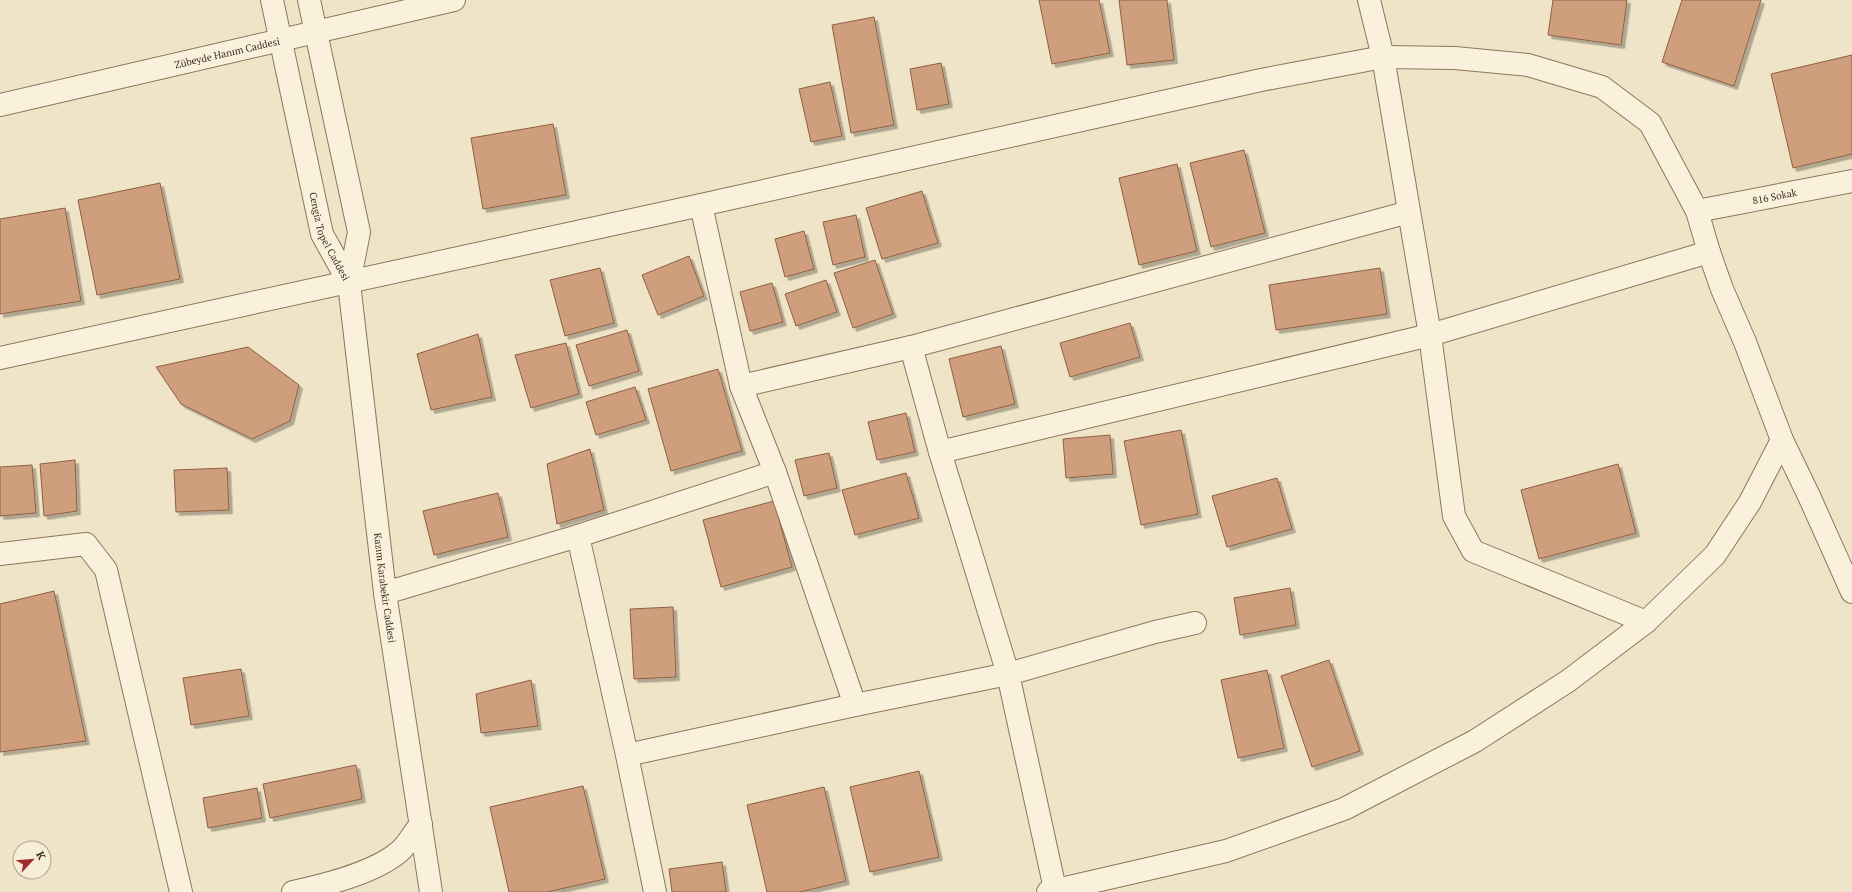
<svg xmlns="http://www.w3.org/2000/svg" width="1852" height="892" viewBox="0 0 1852 892" font-family="'PT Serif',serif">
	<style>
		.building { fill: #cf9f7d; stroke: #8d5f41; filter: url(#shadow) }
		.lines { fill: none; stroke-linecap: round; stroke-linejoin: round }
		.minor-casing { stroke: #8d765c; stroke-width: 24 }
		.tertiary-casing { stroke: #8d765c; stroke-width: 24 }
		.minor { stroke: #faf1dc; stroke-width: 22 }
		.tertiary { stroke: #faf1dc; stroke-width: 22 }
		.labels { text-anchor: middle; dominant-baseline: central; stroke-width: 3; stroke-linejoin: round; paint-order: stroke }
		.street-label { font-size: 10px; fill: #3d2e20; stroke: #f7eed8 }
	</style>
	<defs>
		<filter id="shadow"><feDropShadow dx="3.5" dy="3.5" stdDeviation="0" flood-color="#0004"/></filter>
	</defs>
	<rect width="100%" height="100%" fill="#f0e4c8"/>
	<!-- building -->
	<g class="building">
		<path d="M1039,0H1099L1110,53L1052,64Z"/>
		<path d="M1119,0H1167L1174,60L1127,65Z"/>
		<path d="M1553,0H1627L1621,45L1548,35Z"/>
		<path d="M1682,0H1761L1734,86L1662,62Z"/>
		<path d="M874,17L894,125L851,133L832,25Z"/>
		<path d="M1852,55V154L1793,168L1771,74Z"/>
		<path d="M941,63L949,104L917,110L910,69Z"/>
		<path d="M830,82L842,136L811,142L799,89Z"/>
		<path d="M553,124L566,195L483,209L471,138Z"/>
		<path d="M1244,150L1265,233L1211,247L1190,163Z"/>
		<path d="M1177,164L1197,251L1139,265L1119,178Z"/>
		<path d="M160,183L180,279L97,295L78,200Z"/>
		<path d="M922,191L938,243L882,259L866,208Z"/>
		<path d="M65,208L81,301L0,314V219Z"/>
		<path d="M856,215L865,257L833,265L823,222Z"/>
		<path d="M804,231L814,269L785,277L775,239Z"/>
		<path d="M689,256L704,296L658,315L642,275Z"/>
		<path d="M875,260L893,314L853,328L834,273Z"/>
		<path d="M600,268L614,323L565,336L550,280Z"/>
		<path d="M1380,268L1387,314L1276,330L1269,285Z"/>
		<path d="M826,280L837,312L796,326L785,294Z"/>
		<path d="M772,283L783,322L750,331L740,292Z"/>
		<path d="M1130,323L1140,357L1070,377L1060,343Z"/>
		<path d="M627,330L639,371L589,386L576,345Z"/>
		<path d="M478,334L492,397L431,410L417,354Z"/>
		<path d="M566,343L579,394L531,408L515,355Z"/>
		<path d="M1001,346L1015,404L963,417L949,359Z"/>
		<path d="M248,347L299,385L290,421L252,439L181,404L156,367Z"/>
		<path d="M718,369L742,451L671,471L648,389Z"/>
		<path d="M635,387L646,420L596,435L586,402Z"/>
		<path d="M906,413L915,452L877,460L868,422Z"/>
		<path d="M1181,430L1198,514L1141,525L1124,441Z"/>
		<path d="M1110,435L1113,474L1066,478L1063,439Z"/>
		<path d="M590,449L604,510L557,524L547,464Z"/>
		<path d="M829,453L837,488L804,496L795,460Z"/>
		<path d="M75,460L77,511L44,516L40,464Z"/>
		<path d="M1618,464L1636,533L1539,559L1521,490Z"/>
		<path d="M32,465L36,513L0,516V467Z"/>
		<path d="M227,468L229,510L176,512L174,470Z"/>
		<path d="M906,473L919,518L855,535L842,490Z"/>
		<path d="M1277,478L1292,529L1227,547L1212,496Z"/>
		<path d="M498,493L508,537L434,555L423,511Z"/>
		<path d="M774,501L792,567L721,587L703,520Z"/>
		<path d="M1290,588L1296,625L1240,635L1234,598Z"/>
		<path d="M54,591L86,741L0,752V604Z"/>
		<path d="M673,607L676,677L634,679L630,609Z"/>
		<path d="M1329,660L1360,751L1312,767L1281,676Z"/>
		<path d="M241,669L249,716L191,725L183,678Z"/>
		<path d="M1267,670L1284,748L1238,758L1221,680Z"/>
		<path d="M531,680L538,726L481,733L476,694Z"/>
		<path d="M356,765L362,799L270,818L263,784Z"/>
		<path d="M919,771L939,857L870,872L850,787Z"/>
		<path d="M583,786L605,879L547,892H509L490,807Z"/>
		<path d="M824,787L846,881L800,892H767L747,805Z"/>
		<path d="M257,788L262,818L208,828L203,798Z"/>
		<path d="M722,862L726,892H672L669,869Z"/>
	</g>
	<g class="lines">
		<!-- minor casing -->
		<g class="minor-casing">
			<g id="minor">
				<path d="M1369,0L1383,57L1430,335L1454,516L1473,551L1646,622"/>
				<path id="s1" d="M1697,211L1852,181"/>
				<path d="M911,347L940,452L1008,674L1055,889"/>
				<path d="M0,358L701,205L1261,80L1383,57L1455,58L1528,65L1602,87L1650,123L1697,211L1709,252L1722,289L1745,342L1782,440L1809,496L1852,592"/>
				<path d="M741,386L911,347L1409,212"/>
				<path d="M940,452L1430,335L1709,252"/>
				<path d="M775,472L855,705"/>
				<path d="M578,536L627,755L655,892"/>
				<path d="M0,554L86,544L106,570L181,892"/>
				<path d="M385,593L578,536L775,472L741,386L701,205"/>
				<path d="M627,755L855,705L1008,674L1155,632L1195,623"/>
				<path d="M293,892C325,885 375,873 400,851C408,844 414,832 421,824"/>
				<path d="M1048,892L1226,851L1344,809L1475,741L1568,681L1646,622L1715,555L1750,502L1782,440"/>
			</g>
		</g>
		<!-- tertiary casing -->
		<g class="tertiary-casing">
			<g id="tertiary">
				<path id="s2" d="M272,0L322,234L349,283L359,232L309,0"/>
				<path id="s3" d="M0,105L454,0"/>
				<path id="s4" d="M349,283L385,593L431,892"/>
			</g>
		</g>
		<!-- minor -->
		<use href="#minor" class="minor"/>
		<!-- tertiary -->
		<use href="#tertiary" class="tertiary"/>
	</g>
	<g class="labels">
		<!-- street labels -->
		<g class="street-label">
			<text stroke="none"><textPath href="#s3" startOffset="233">Zübeyde Hanım Caddesi</textPath></text>
			<text stroke="none"><textPath href="#s1" startOffset="79">816 Sokak</textPath></text>
			<text stroke="none"><textPath href="#s2" startOffset="244">Cengiz Topel Caddesi</textPath></text>
			<text stroke="none"><textPath href="#s4" startOffset="307">Kazım Karabekir Caddesi</textPath></text>
		</g>
	</g>
	<!-- north arrow -->
	<g transform="translate(32 860) rotate(64)"><circle r="19" fill="#f7eed8" stroke="#ada18e"/>
	<path d="M0-3L7 15L0 10L-7 15Z" fill="#9e2a2b"/>
	<text y="-6" font-size="11" font-weight="bold" text-anchor="middle" fill="#3d2e20">K</text>
	</g>
</svg>
